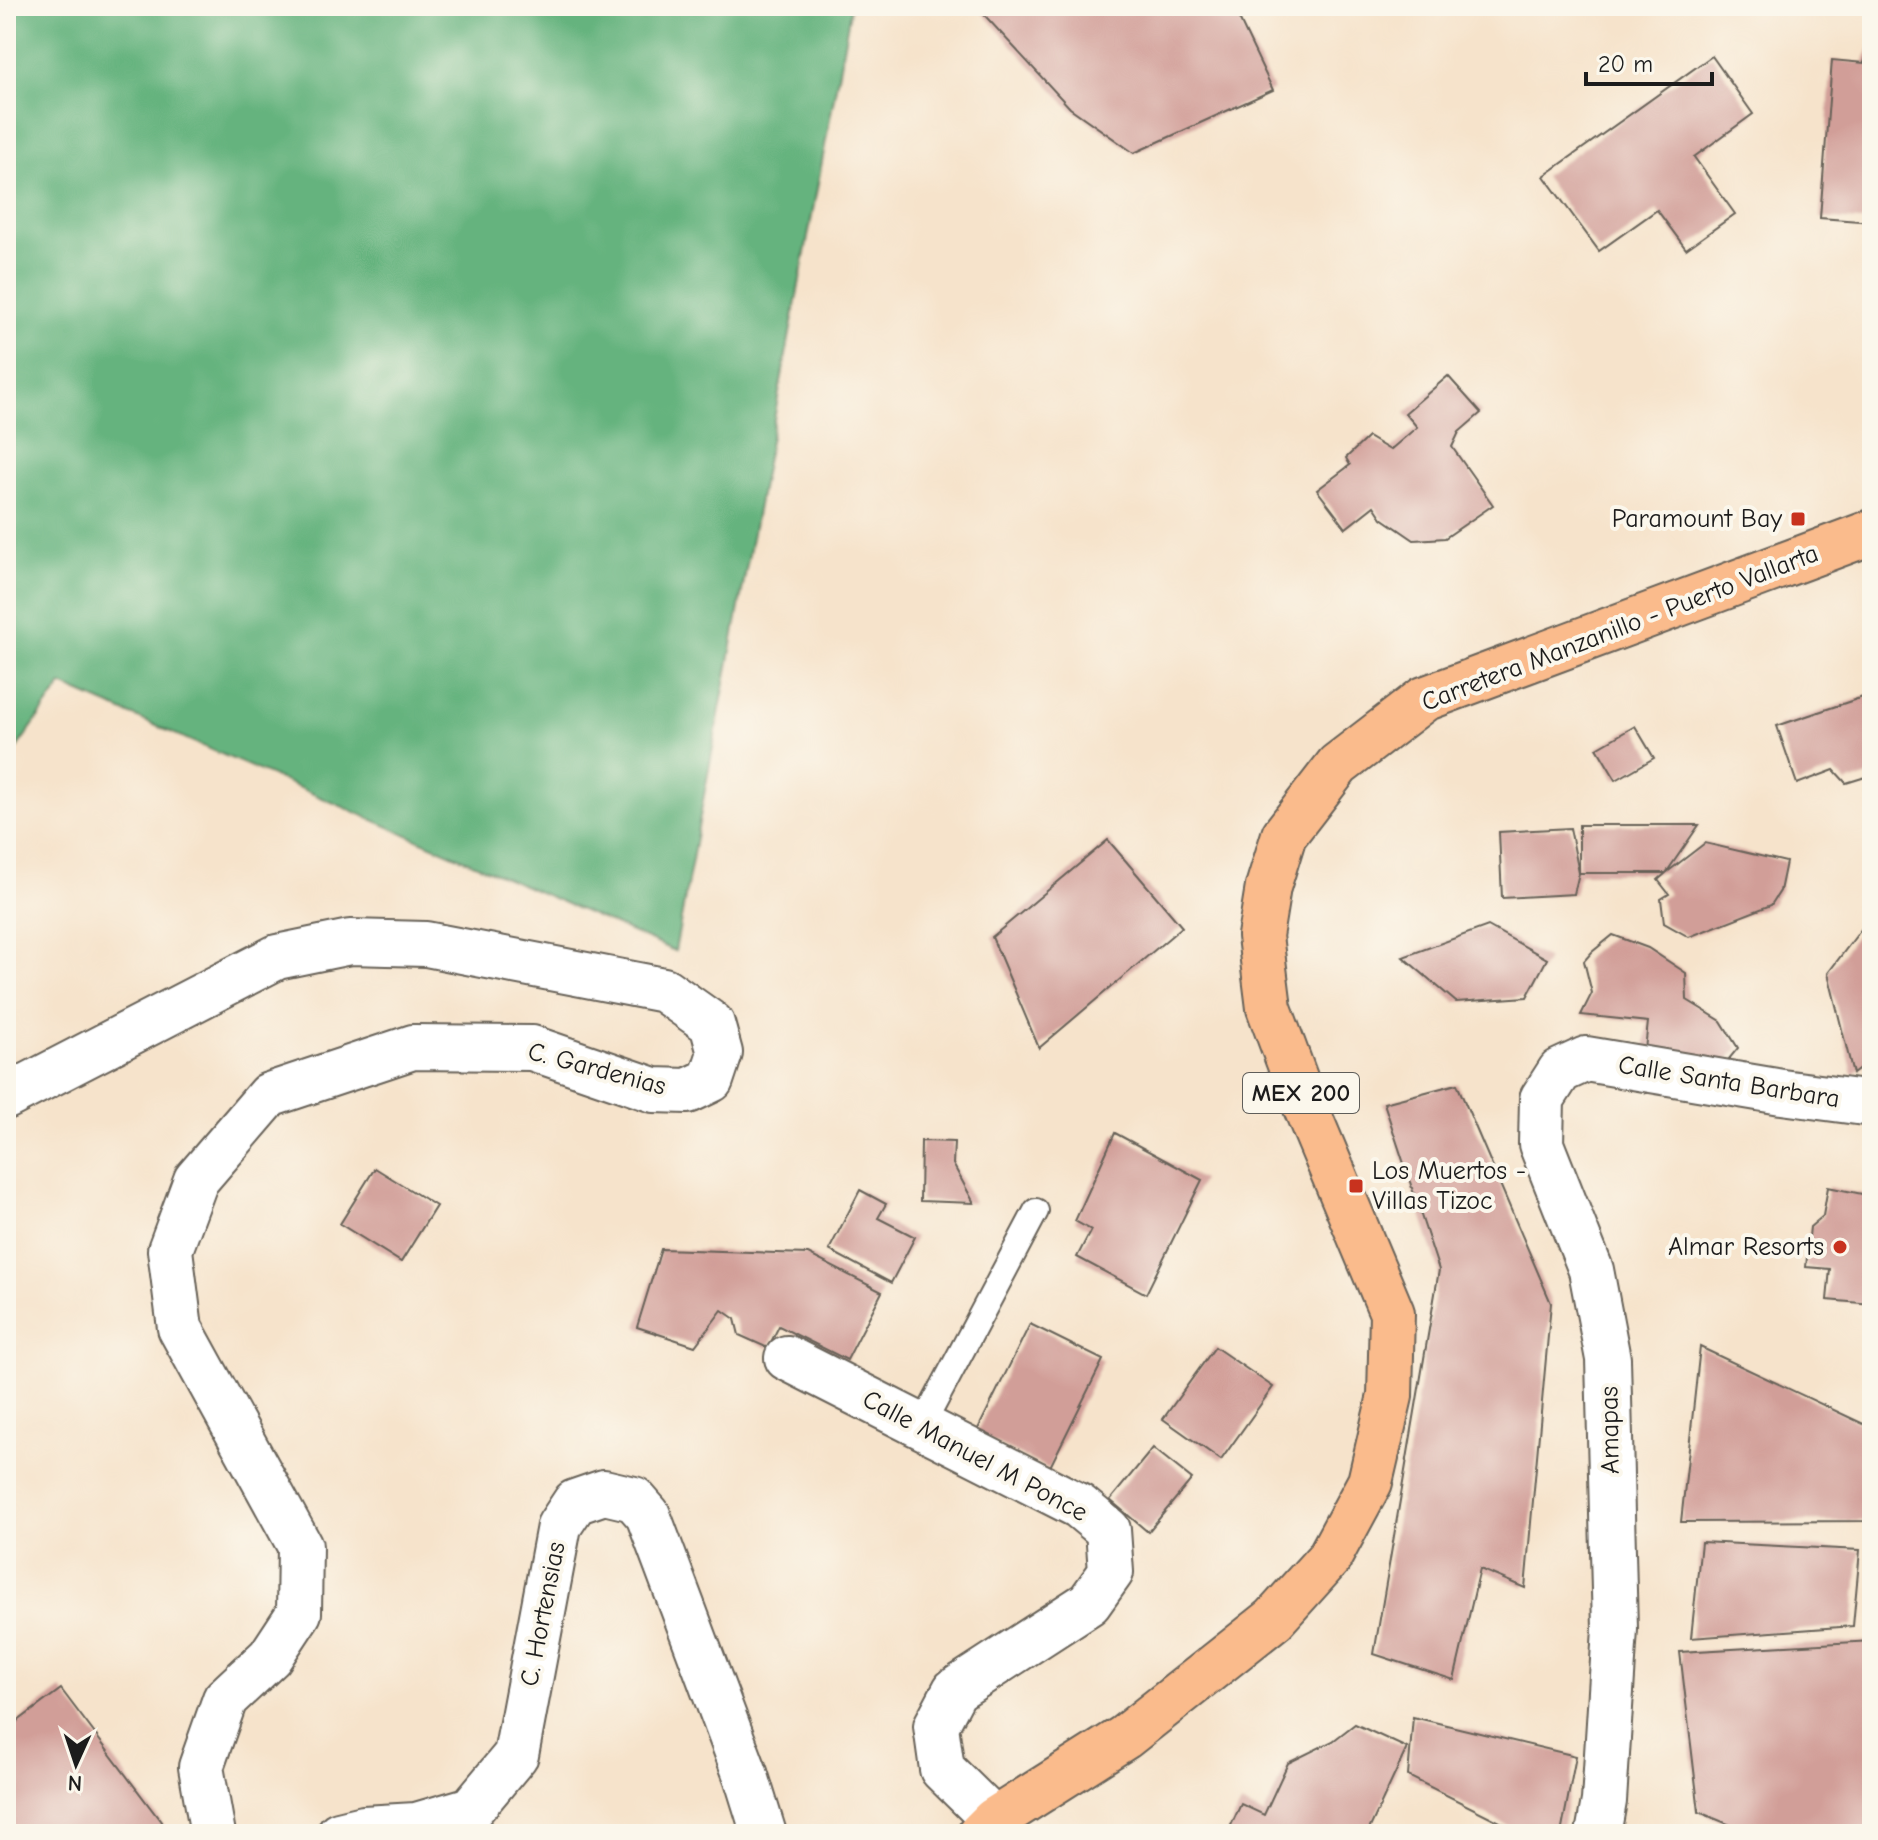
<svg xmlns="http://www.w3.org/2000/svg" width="1878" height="1840" viewBox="0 0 1878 1840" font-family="'Comic Neue',sans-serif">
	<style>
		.forest { fill: #65b37e; stroke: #40684d; stroke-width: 2 }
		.building { fill: #d19e98 }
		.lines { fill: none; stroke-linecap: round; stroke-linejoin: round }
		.lane-casing { stroke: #686259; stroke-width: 28 }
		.street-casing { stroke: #686259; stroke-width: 48 }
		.highway-casing { stroke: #686259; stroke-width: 48 }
		.lane { stroke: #fff; stroke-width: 24 }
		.street { stroke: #fff; stroke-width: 44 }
		.highway { stroke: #fabb8c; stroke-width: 44 }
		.poi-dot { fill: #c8321e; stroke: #fbf7ec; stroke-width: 3 }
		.labels { text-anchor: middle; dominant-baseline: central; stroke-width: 8; stroke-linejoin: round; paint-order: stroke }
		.shield { fill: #fbf7ec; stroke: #5f5e5a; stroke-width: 2 }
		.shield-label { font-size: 24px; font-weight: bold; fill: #1c1c1c }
		.poi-label { font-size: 26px; fill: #1c1c1c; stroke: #fbf7ec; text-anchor: end }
		.street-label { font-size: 26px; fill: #1c1c1c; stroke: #fbf7ec }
	</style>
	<rect width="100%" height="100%" fill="#fbf7ec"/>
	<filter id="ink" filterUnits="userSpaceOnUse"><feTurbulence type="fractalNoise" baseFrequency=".0125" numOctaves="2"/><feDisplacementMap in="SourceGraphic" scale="16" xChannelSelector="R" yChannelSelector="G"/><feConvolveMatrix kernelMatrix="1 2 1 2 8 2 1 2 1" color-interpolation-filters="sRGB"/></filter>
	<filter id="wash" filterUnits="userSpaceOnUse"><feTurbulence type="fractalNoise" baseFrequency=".006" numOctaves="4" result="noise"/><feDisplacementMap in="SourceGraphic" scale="32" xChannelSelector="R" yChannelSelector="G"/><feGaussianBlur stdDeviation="1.8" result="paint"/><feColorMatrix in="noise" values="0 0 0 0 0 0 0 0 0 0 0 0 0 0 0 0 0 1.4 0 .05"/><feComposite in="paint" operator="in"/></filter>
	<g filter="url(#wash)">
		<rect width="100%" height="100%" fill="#f6e3cb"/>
		<!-- forest -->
		<path class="forest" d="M6,6H851L675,951L62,685L6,763Z"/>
		<g id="blocks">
			<!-- building -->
			<g class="building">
				<path d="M976,6H1233L1273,90L1134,153L1070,108Z"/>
				<path d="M1872,40V222L1820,218L1832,60L1864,63Z"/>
				<path d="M1712,56L1753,114L1694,157L1735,214L1686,249L1657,210L1599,251L1544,176Z"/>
				<path d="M1448,376L1481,413L1459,432L1452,447L1493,505L1445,538L1414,540L1382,518L1374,506L1346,528L1317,490L1350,465L1346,458L1368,437L1390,450L1417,427L1405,413Z"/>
				<path d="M1872,694V775L1846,783L1834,770L1797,784L1777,726Z"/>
				<path d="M1635,726L1654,758L1616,780L1597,748Z"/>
				<path d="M1579,825H1699L1666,873L1705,843L1786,862L1780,891L1771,905L1689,937L1664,923L1661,899L1669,894L1658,880L1666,873H1579Z"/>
				<path d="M1570,828L1579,873L1574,894L1502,898L1499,832Z"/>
				<path d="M1108,840L1182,927L1039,1048L992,937Z"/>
				<path d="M1872,915V1059L1853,1074L1828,973Z"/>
				<path d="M1488,926L1547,959L1527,997L1456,1002L1403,957Z"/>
				<path d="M1613,935L1648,948L1686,973L1687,1000L1721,1021L1738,1048L1720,1070L1644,1059L1648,1022L1581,1015L1592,993L1584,961L1592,952Z"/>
				<path d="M1457,1084L1551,1303L1525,1588L1480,1569L1454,1680L1374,1654L1439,1270L1384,1103Z"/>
				<path d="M1115,1133L1202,1180L1146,1294L1077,1257L1091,1230L1075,1221Z"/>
				<path d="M921,1141L954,1142L953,1164L974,1203L920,1201Z"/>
				<path d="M375,1168L436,1206L401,1262L340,1224Z"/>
				<path d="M1828,1187L1872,1196V1304L1827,1300L1830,1269L1806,1267L1810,1227L1823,1216Z"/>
				<path d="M860,1190L886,1204L878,1218L915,1237L891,1283L829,1250Z"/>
				<path d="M661,1249L808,1254L882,1292L847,1360L779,1326L768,1348L739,1335L735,1319L722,1310L695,1346L637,1327Z"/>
				<path d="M1030,1324L1103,1360L1049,1469L976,1433Z"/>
				<path d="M1215,1347L1273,1387L1221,1460L1163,1419Z"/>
				<path d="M1700,1347L1872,1428V1521L1681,1522Z"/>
				<path d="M1153,1448L1192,1479L1148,1532L1110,1500Z"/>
				<path d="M1701,1542L1860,1550L1853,1626L1691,1638Z"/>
				<path d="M1872,1641V1834H1752L1699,1812L1680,1652Z"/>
				<path d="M61,1689L165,1827L155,1834H6V1730Z"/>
				<path d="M1413,1717L1576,1756L1561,1834H1524L1408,1776Z"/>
				<path d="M1355,1724L1407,1748L1367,1834H1227L1241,1804L1264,1815L1288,1763L1333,1741Z"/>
			</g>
		</g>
	</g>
	<g filter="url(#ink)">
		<use href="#blocks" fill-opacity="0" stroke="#686259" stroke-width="2"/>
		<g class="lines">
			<!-- lane casing -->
			<g class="lane-casing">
				<path id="lane" d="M922,1426L1036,1211"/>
			</g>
			<!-- street casing -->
			<g class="street-casing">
				<g id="street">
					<path d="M6,1097L277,957L350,942L426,944L664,990L712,1024L720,1053L711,1080L688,1091L654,1090L532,1048L413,1047L269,1095L196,1180L170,1250L180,1328L300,1546L299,1613L270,1657L225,1699L201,1767L213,1834"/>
					<path d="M787,1358L1079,1506L1108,1530L1111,1572L1089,1603L955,1690L936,1726L942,1769L994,1820"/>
					<path d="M339,1834L364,1828L416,1825L471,1809L516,1755L559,1526L575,1502L604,1492L634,1499L648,1515L746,1776L764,1834"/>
					<path d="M1598,1834L1604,1801L1615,1629L1608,1359L1591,1270L1541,1144L1542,1099L1560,1071L1586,1059L1782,1092L1872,1104"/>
				</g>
			</g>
			<!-- highway casing -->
			<g class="highway-casing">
				<path id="highway" d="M980,1834L994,1820L1125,1737L1274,1619L1329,1558L1370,1482L1390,1396L1392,1313L1306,1108L1269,1008L1260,936L1268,887L1284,835L1338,765L1424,699L1872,532"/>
			</g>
			<!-- lane -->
			<use href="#lane" class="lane"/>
			<!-- street -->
			<use href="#street" class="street"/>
			<!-- highway -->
			<use href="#highway" class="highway"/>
		</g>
	</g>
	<!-- markers -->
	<g class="poi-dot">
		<rect x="1790" y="511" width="16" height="16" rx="4"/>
		<rect x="1348" y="1178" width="16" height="16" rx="4"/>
		<circle cx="1840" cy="1247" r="8"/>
	</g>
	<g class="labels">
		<!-- shield labels -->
		<rect class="shield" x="1243" y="1073" width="116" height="40" rx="6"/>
		<g class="shield-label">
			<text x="1301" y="1093">MEX 200</text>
		</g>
		<!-- poi labels -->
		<g class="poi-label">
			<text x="1782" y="519">Paramount Bay</text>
			<text x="1372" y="1171" text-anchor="start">Los Muertos -<tspan x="1372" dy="30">Villas Tizoc</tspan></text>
			<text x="1824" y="1247">Almar Resorts</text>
		</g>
		<!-- street labels -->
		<g class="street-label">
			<text transform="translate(1620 628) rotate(-21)">Carretera Manzanillo - Puerto Vallarta</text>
			<text transform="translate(597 1069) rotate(15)">C. Gardenias</text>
			<text transform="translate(1729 1082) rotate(9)">Calle Santa Barbara</text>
			<text transform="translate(1610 1430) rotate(-91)">Amapas</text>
			<text transform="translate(975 1456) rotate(28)">Calle Manuel M Ponce</text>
			<text transform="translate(543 1614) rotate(-79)">C. Hortensias</text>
		</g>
	</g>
	<!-- margin -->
	<rect width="1878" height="1840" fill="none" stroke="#fbf7ec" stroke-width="32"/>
	<!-- north arrow -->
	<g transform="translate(76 1764) rotate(183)" stroke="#fbf7ec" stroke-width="6" paint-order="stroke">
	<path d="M0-6L14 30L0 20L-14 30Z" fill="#1c1c1c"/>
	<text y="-12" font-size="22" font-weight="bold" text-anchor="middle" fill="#1c1c1c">N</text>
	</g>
	<!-- scale -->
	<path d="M1586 72v12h126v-12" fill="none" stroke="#1c1c1c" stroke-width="4"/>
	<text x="1598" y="72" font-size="24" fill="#1c1c1c" stroke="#fbf7ec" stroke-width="6" paint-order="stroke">20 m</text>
</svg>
